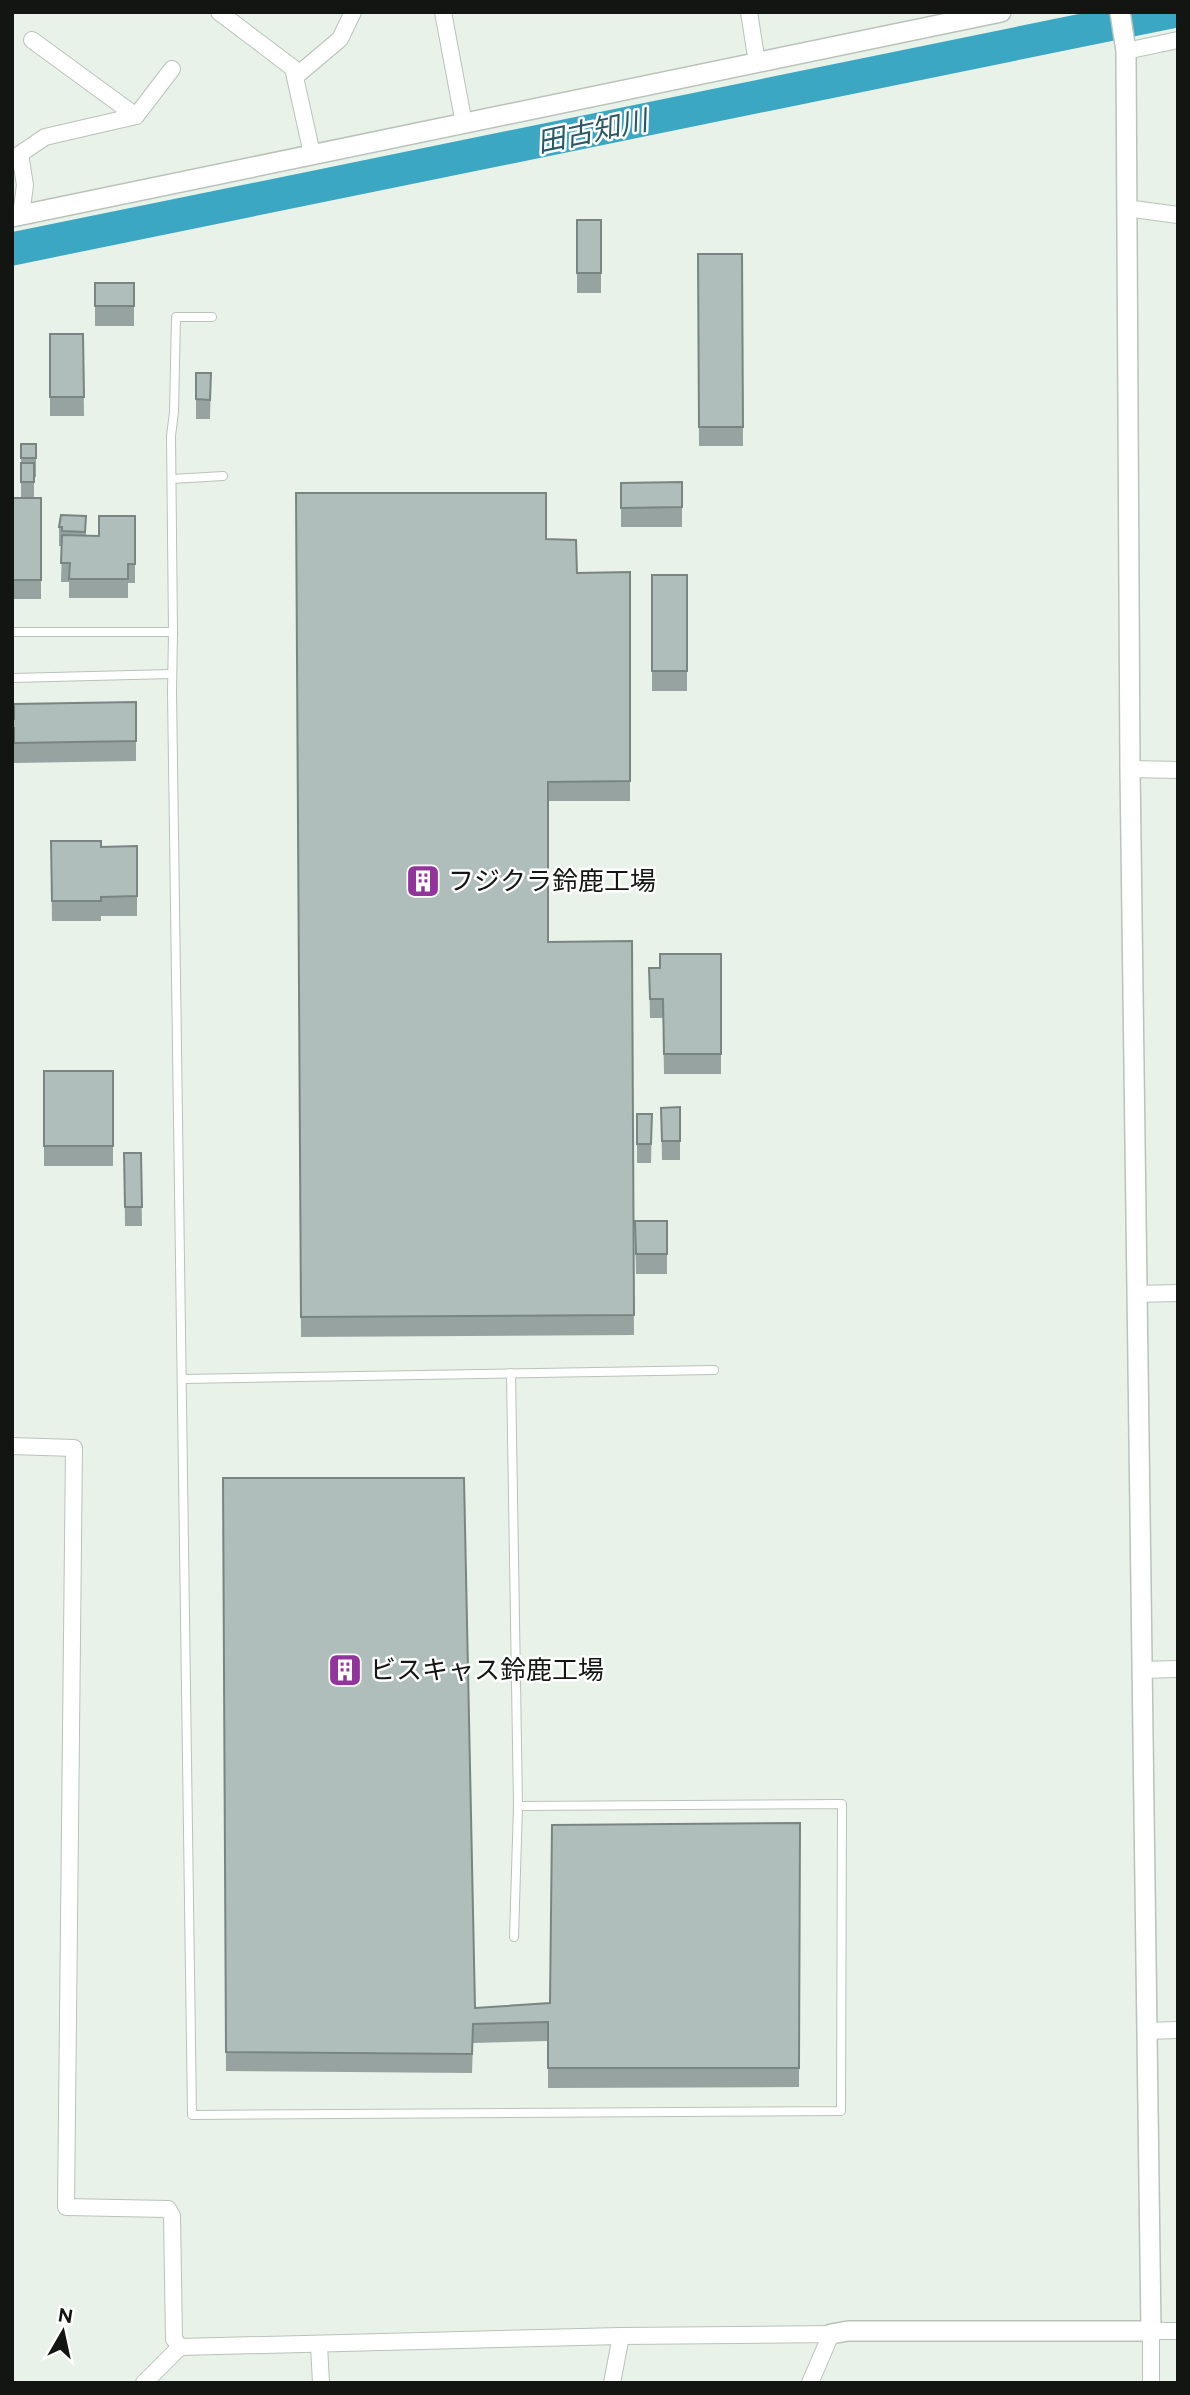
<svg xmlns="http://www.w3.org/2000/svg" width="1190" height="2395" viewBox="0 0 1190 2395" font-family="Figtree,'Noto Sans JP',sans-serif">
	<style>
		.lines { fill: none; stroke-linecap: round; stroke-linejoin: round }
		.river { stroke: #3ca7c3; stroke-width: 33 }
		.service-casing { stroke: #b9c3ba; stroke-width: 10 }
		.minor-casing { stroke: #b9c3ba; stroke-width: 18 }
		.tertiary-casing { stroke: #b9c3ba; stroke-width: 22 }
		.service { stroke: #fff; stroke-width: 8 }
		.minor { stroke: #fff; stroke-width: 16 }
		.tertiary { stroke: #fff; stroke-width: 19 }
		.wall { fill: #96a3a1 }
		.building { fill: #afbebb; stroke: #7a8583; stroke-width: 2 }
		.labels { text-anchor: middle; dominant-baseline: central; stroke-width: 5; stroke-linejoin: round; paint-order: stroke }
		.poi-label { font-size: 26px; fill: #121512; stroke: #fff; text-anchor: start }
		.water-label { font-size: 28px; font-style: italic; fill: #2a5764; stroke: #fff }
	</style>
	<rect width="100%" height="100%" fill="#e8f2e9"/>
	<g class="lines">
		<!-- river -->
		<path class="river" d="M12,249L1171,12"/>
		<!-- service casing -->
		<g class="service-casing">
			<g id="service">
				<path d="M212,317H176L174,412L171,436L173,632L172,692L192,2115L841,2111L842,1804L518,1806"/>
				<path d="M172,479L223,476"/>
				<path d="M12,632H173"/>
				<path d="M12,678L172,674"/>
				<path d="M511,1373L518,1806L514,1937"/>
				<path d="M182,1379L714,1370"/>
			</g>
		</g>
		<!-- minor casing -->
		<g class="minor-casing">
			<g id="minor">
				<path d="M219,12L293,68L312,154"/>
				<path d="M443,12L464,124"/>
				<path d="M749,12L757,63"/>
				<path d="M1126,51L1178,40"/>
				<path d="M295,77L340,39L353,12"/>
				<path d="M136,116L172,69"/>
				<path d="M1126,208L1178,215"/>
				<path d="M21,215L25,185L20,154L45,137L136,116L32,40"/>
				<path d="M1130,769L1178,770"/>
				<path d="M1136,1294L1178,1293"/>
				<path d="M12,1446L74,1448L66,2207L168,2209L172,2216L174,2339L180,2347"/>
				<path d="M1141,1670L1178,1669"/>
				<path d="M1146,2031L1178,2030"/>
				<path d="M319,2345L321,2383"/>
				<path d="M144,2383L180,2347L621,2336L831,2334L810,2383"/>
				<path d="M612,2383L621,2336"/>
				<path d="M1151,2383V2331H1178"/>
			</g>
		</g>
		<!-- tertiary casing -->
		<g class="tertiary-casing">
			<g id="tertiary">
				<path d="M12,217L1001,12"/>
				<path d="M831,2334L848,2331H1151L1130,769L1126,51L1120,12"/>
			</g>
		</g>
		<!-- service -->
		<use href="#service" class="service"/>
		<!-- minor -->
		<use href="#minor" class="minor"/>
		<!-- tertiary -->
		<use href="#tertiary" class="tertiary"/>
	</g>
	<!-- wall -->
	<g class="wall">
		<rect x="577" y="220" width="24" height="73"/>
		<path d="M698,254H742L743,446H699Z"/>
		<rect x="95" y="283" width="39" height="43"/>
		<path d="M50,334H83L84,416H50Z"/>
		<path d="M196,373H211L210,419H196Z"/>
		<path d="M21,444H36V477H34V498H41V599H12V498H21Z"/>
		<path d="M682,482V527H621V483Z"/>
		<path d="M296,493L577,573L630,572V801H548V942L632,941L634,1335L301,1337Z"/>
		<path d="M86,516V536H99L135,516V583H128V598H69V582H61L62,546H59V527Z"/>
		<rect x="652" y="575" width="35" height="116"/>
		<path d="M136,702V761L14,763V747H12V719Z"/>
		<path d="M51,841L101,847L137,846V916H101V921H52Z"/>
		<path d="M721,954V1074H664L663,1018H650L649,968H660Z"/>
		<rect x="44" y="1071" width="69" height="95"/>
		<path d="M680,1107V1160H662L661,1108Z"/>
		<path d="M637,1114H652L651,1163H637Z"/>
		<path d="M124,1153H141L142,1226H125Z"/>
		<path d="M635,1221H667V1274H636Z"/>
		<path d="M223,1478L475,2008L550,2003L800,1823L799,2087L548,2088V2041L473,2043L472,2073L226,2071Z"/>
	</g>
	<!-- building -->
	<g class="building">
		<rect x="577" y="220" width="24" height="53"/>
		<path d="M698,254H742L743,427H699Z"/>
		<rect x="95" y="283" width="39" height="23"/>
		<path d="M50,334H83L84,397H50Z"/>
		<path d="M196,373H211L210,400L196,399Z"/>
		<rect x="21" y="444" width="15" height="14"/>
		<rect x="21" y="463" width="13" height="19"/>
		<path d="M682,482V507L621,508V483Z"/>
		<path d="M296,493H546V539L576,540L577,573L630,572V781L548,782V942L632,941L634,1315L301,1317Z"/>
		<rect x="12" y="498" width="29" height="82"/>
		<path d="M61,515L86,516L85,532L62,531V527H59Z"/>
		<path d="M99,516H135V564H128V579H69L70,563H61L62,535L99,536Z"/>
		<rect x="652" y="575" width="35" height="96"/>
		<path d="M136,702V741L14,743V728H12V719H14V704Z"/>
		<path d="M51,841H101V847L137,846V896L101,897V901H52Z"/>
		<path d="M660,954H721V1054H664L663,999H650L649,968H660Z"/>
		<rect x="44" y="1071" width="69" height="75"/>
		<path d="M680,1107V1141H662L661,1108Z"/>
		<path d="M637,1114H652L651,1144H637Z"/>
		<path d="M124,1153H141L142,1207H125Z"/>
		<path d="M635,1221H667V1254H636Z"/>
		<path d="M223,1478H464L475,2008L550,2003L552,1825L800,1823L799,2068H548V2022L473,2024L472,2054L226,2052Z"/>
	</g>
	<!-- icons -->
	<defs>
		<g id="building-square" transform="scale(1.75)"><rect x="-9" y="-9" width="18" height="18" rx="4" fill="#93349d" stroke="#fff"/><path d="M-4-6H4V6H1V3H-1V6H-4ZM-2.5-4.3h1.7v1.8h-1.7ZM.8-4.3h1.7v1.8H.8ZM-2.5-1h1.7V.8h-1.7ZM.8-1h1.7V.8H.8Z" fill="#fff"/></g>
	</defs>
	<g fill-rule="evenodd">
		<use href="#building-square" x="423" y="881"/>
		<use href="#building-square" x="345" y="1670"/>
	</g>
	<g class="labels">
		<!-- poi labels -->
		<g class="poi-label">
			<text x="448" y="881">フジクラ鈴鹿工場</text>
			<text x="370" y="1670">ビスキャス鈴鹿工場</text>
		</g>
		<!-- water labels -->
		<g class="water-label">
			<text transform="translate(592 131) rotate(-12)">田古知川</text>
		</g>
	</g>
	<!-- border -->
	<rect width="1190" height="2395" fill="none" stroke="#121512" stroke-width="28"/>
	<!-- north arrow -->
	<g transform="translate(63 2332) rotate(9)" stroke="#ffffff" stroke-width="5" paint-order="stroke">
	<path d="M0-5L12 26L0 18L-12 26Z" fill="#121512"/>
	<text y="-10" font-size="19" font-weight="bold" text-anchor="middle" fill="#121512">N</text>
	</g>
</svg>
